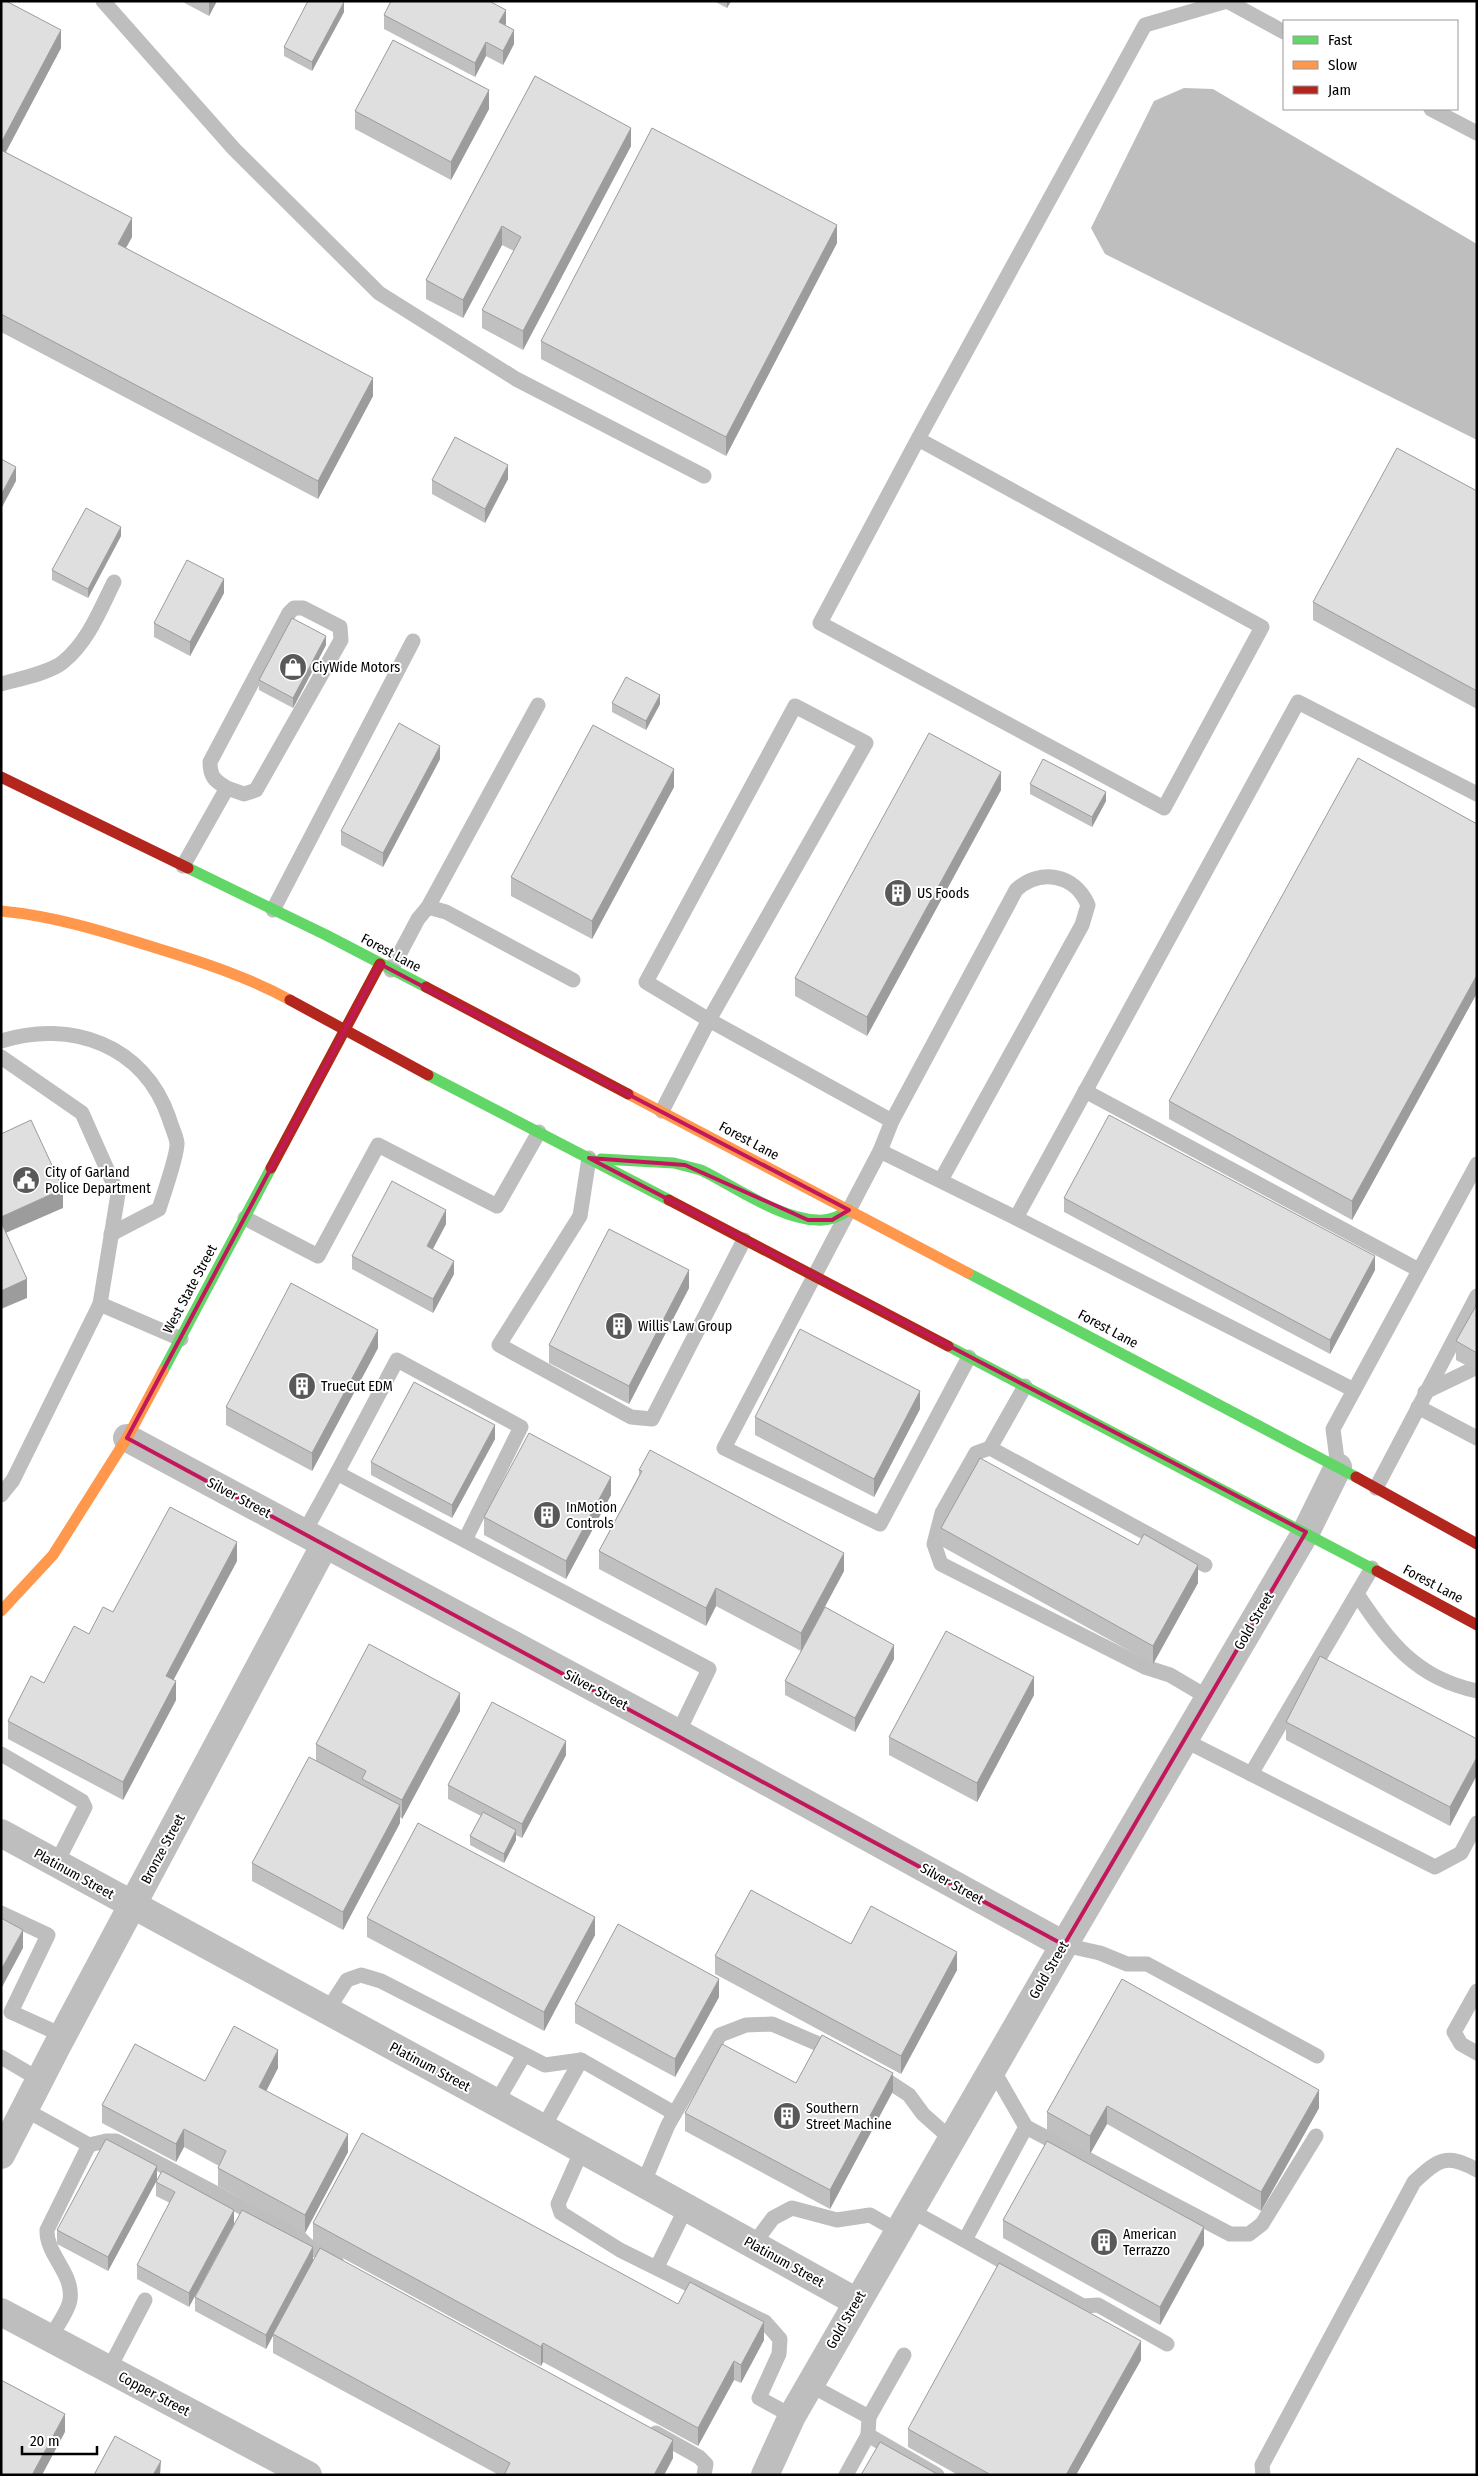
<svg xmlns="http://www.w3.org/2000/svg" width="1478" height="2476" viewBox="0 0 1478 2476" font-family="'Fira Sans Condensed',sans-serif">
	<style>
		.water { fill: #bebebe }
		.lines { fill: none; stroke-linecap: round; stroke-linejoin: round }
		.lane { stroke: #bebebe; stroke-width: 15 }
		.street { stroke: #bebebe; stroke-width: 28 }
		.fast { stroke: #63d668; stroke-width: 11 }
		.slow { stroke: #ff974d; stroke-width: 11 }
		.jam { stroke: #b3261e; stroke-width: 11 }
		.wall { fill: #c0c0c0 }
		.shaded-wall { fill: #9c9c9c }
		.building { fill: #dfdfdf; stroke: #9c9c9c }
		.marked { fill: none; stroke: #c2185b; stroke-width: 4; stroke-linejoin: round }
		.labels { text-anchor: middle; dominant-baseline: central; stroke-width: 4; stroke-linejoin: round; paint-order: stroke }
		.poi-label { font-size: 14px; fill: #000; stroke: #fff; text-anchor: start }
		.street-label { font-size: 14px; fill: #000; stroke: #fff }
	</style>
	<rect width="100%" height="100%" fill="#fff"/>
	<!-- water -->
	<path class="water" d="M1184,88L1213,89L1477,244V440L1105,254L1091,228L1154,101Z"/>
	<g class="lines">
		<!-- lane -->
		<g class="lane">
			<path d="M103,1L234,149L379,293L516,379L704,476"/>
			<path d="M1431,109L1477,133"/>
			<path d="M918,439L1262,627L1164,808L820,623L918,439L1145,25L1227,1L1284,32"/>
			<path d="M1,684C18,679 50,673 63,662C88,642 100,610 114,582"/>
			<path d="M183,866L227,788L244,794L256,790L341,640L340,627L303,608H294L289,613L210,762C210,777 215,781 227,788"/>
			<path d="M428,907L538,705"/>
			<path d="M273,910L413,641"/>
			<path d="M391,970L418,919L428,907L446,912L573,980"/>
			<path d="M1,1041C71,1019 144,1045 169,1118C171,1126 176,1135 177,1143C178,1154 163,1196 159,1209L111,1234"/>
			<path d="M1,1057L82,1113L118,1194L100,1304"/>
			<path d="M1085,1091L1419,1270"/>
			<path d="M662,1111L709,1020L646,982L795,706L866,743L709,1020L892,1121"/>
			<path d="M880,1151L1016,1218L1298,702L1477,794"/>
			<path d="M589,1158L580,1216L499,1345L631,1417L652,1419L744,1240"/>
			<path d="M941,1180L1082,925L1088,905C1075,874 1040,868 1016,890L892,1121L880,1151L724,1448L880,1524L969,1357"/>
			<path d="M245,1218L318,1256L378,1145L497,1206L539,1132"/>
			<path d="M1016,1218L1354,1390"/>
			<path d="M1025,1386L990,1448L1205,1565"/>
			<path d="M1425,1392L1473,1369"/>
			<path d="M1418,1407L1477,1438"/>
			<path d="M990,1448L976,1453L942,1513L934,1544L941,1564L1145,1667L1170,1675L1209,1698"/>
			<path d="M1338,1467L1333,1429L1477,1164"/>
			<path d="M337,1473L397,1360L521,1427L465,1540"/>
			<path d="M1376,1488L1477,1296"/>
			<path d="M1,1495L13,1480L100,1304L181,1339"/>
			<path d="M304,1533L337,1473L709,1669L678,1733"/>
			<path d="M1357,1594C1390,1643 1416,1678 1477,1691"/>
			<path d="M1184,1740L1435,1867L1461,1853L1477,1823"/>
			<path d="M1,1754L82,1801L85,1807L56,1864"/>
			<path d="M1251,1774L1372,1568"/>
			<path d="M1,1913L48,1935L11,2012L62,2035"/>
			<path d="M1064,1945L1100,1953L1127,1964H1147L1317,2056"/>
			<path d="M1477,1991L1454,2032L1461,2044L1477,2053"/>
			<path d="M327,2011L347,1980L361,1975L381,1981L545,2065L581,2060"/>
			<path d="M1,2057L40,2080"/>
			<path d="M992,2068L1026,2127L1230,2234H1249L1262,2224L1316,2136"/>
			<path d="M877,2074L909,2095L923,2114L951,2139"/>
			<path d="M496,2103L524,2055"/>
			<path d="M24,2109L89,2145L47,2230C46,2255 74,2273 70,2300C68,2312 56,2327 50,2338"/>
			<path d="M543,2128L581,2060L674,2113"/>
			<path d="M89,2145L106,2141H116L299,2237L307,2245L336,2261"/>
			<path d="M582,2150L558,2204L561,2213L620,2250L765,2322L780,2339L779,2354L759,2398L792,2416"/>
			<path d="M643,2184L668,2125L720,2035L746,2025L772,2024L835,2051"/>
			<path d="M910,2210L1083,2306L1098,2305L1167,2344"/>
			<path d="M965,2240L1026,2127"/>
			<path d="M753,2245L773,2218L792,2208L837,2220L870,2215L898,2231"/>
			<path d="M657,2267L686,2208"/>
			<path d="M109,2369L145,2300"/>
			<path d="M810,2385L869,2417L868,2435L937,2475"/>
			<path d="M869,2417L904,2355"/>
			<path d="M656,2433L699,2457L706,2464L704,2475"/>
			<path d="M846,2475L868,2435"/>
			<path d="M1263,2475L1262,2465L1414,2182C1439,2159 1446,2153 1477,2170"/>
		</g>
		<!-- street -->
		<g class="street">
			<path d="M127,1438L678,1733L1064,1945"/>
			<path d="M1,1833L543,2128L857,2302"/>
			<path d="M1,2155L56,2048L325,1544"/>
			<path d="M1,2312L308,2475"/>
			<path d="M765,2475L792,2416L1064,1945L1306,1532L1338,1467"/>
		</g>
		<!-- fast -->
		<g class="fast">
			<path d="M188,868L326,935L426,987"/>
			<path d="M428,1075L669,1200"/>
			<path d="M601,1159L674,1163L701,1170C734,1186 780,1219 817,1220C829,1221 839,1217 849,1210"/>
			<path d="M968,1273L1356,1477"/>
			<path d="M948,1346L1377,1571"/>
			<path d="M163,1371L271,1168"/>
		</g>
		<!-- slow -->
		<g class="slow">
			<path d="M1,911C55,916 105,932 156,948C202,962 248,977 290,1000"/>
			<path d="M628,1094L968,1273"/>
			<path d="M1,1611L53,1555L127,1438L163,1371"/>
		</g>
		<!-- jam -->
		<g class="jam">
			<path d="M1,777L188,868"/>
			<path d="M426,987L628,1094"/>
			<path d="M290,1000L428,1075"/>
			<path d="M271,1168L380,964"/>
			<path d="M669,1200L948,1346"/>
			<path d="M1356,1477L1477,1544"/>
			<path d="M1377,1571L1477,1625"/>
		</g>
	</g>
	<!-- wall -->
	<g class="wall">
		<path d="M1,1L61,48L6,152L132,237L126,248L373,396L318,499L1,332Z"/>
		<path d="M181,1H217L209,16Z"/>
		<path d="M714,1H731L727,8Z"/>
		<path d="M344,12L312,71L284,56V47Z"/>
		<path d="M384,15L506,24L505,25L514,44L503,65L486,56L475,77L384,29Z"/>
		<path d="M535,76L631,146L523,350L482,328V310L514,251L502,245L463,318L426,299V280Z"/>
		<path d="M489,109L451,180L355,129V111Z"/>
		<path d="M837,243L726,456L541,359V341Z"/>
		<path d="M508,479L485,523L432,494V480Z"/>
		<path d="M1477,491V709L1313,620V602Z"/>
		<path d="M121,536L88,598L52,580V570Z"/>
		<path d="M224,593L190,656L154,637V623Z"/>
		<path d="M326,645L293,708L259,690V680Z"/>
		<path d="M612,703L660,704L646,730L612,712Z"/>
		<path d="M440,759L383,867L341,845V831Z"/>
		<path d="M1030,784L1106,801L1092,827L1030,794Z"/>
		<path d="M674,787L592,939L511,896V877Z"/>
		<path d="M1001,790L867,1036L795,996V978Z"/>
		<path d="M1477,824V993L1352,1220L1169,1119V1101Z"/>
		<path d="M1064,1198L1375,1270L1330,1354L1064,1212Z"/>
		<path d="M446,1224L433,1249L454,1274L433,1313L352,1269V1256Z"/>
		<path d="M689,1288L629,1404L549,1363V1345Z"/>
		<path d="M1477,1304V1371L1456,1360V1341Z"/>
		<path d="M378,1348L312,1471L226,1425V1407Z"/>
		<path d="M920,1409L874,1497L755,1435V1417Z"/>
		<path d="M495,1439L452,1518L371,1475V1462Z"/>
		<path d="M639,1470L844,1571L803,1648L894,1659L855,1732L785,1695V1681L801,1651L716,1606L706,1626L599,1569V1551L639,1475Z"/>
		<path d="M611,1495L566,1579L484,1535V1517Z"/>
		<path d="M941,1528L1198,1583L1153,1664L941,1546Z"/>
		<path d="M237,1561L173,1680L176,1700L123,1800L8,1739V1721L89,1634L113,1612Z"/>
		<path d="M1034,1695L977,1802L889,1755V1737Z"/>
		<path d="M460,1711L402,1819L400,1817V1823L343,1930L252,1881V1863L316,1761V1744Z"/>
		<path d="M1286,1722L1477,1739L1450,1826L1286,1740Z"/>
		<path d="M566,1755L522,1838L516,1835V1840L504,1863L470,1845V1836L481,1816L448,1799V1785Z"/>
		<path d="M367,1918L595,1935L544,2031L367,1937Z"/>
		<path d="M851,1944L957,1970L901,2074L715,1974V1956Z"/>
		<path d="M1122,1979L1319,2108L1261,2211L1107,2124L1090,2154L1047,2131V2112Z"/>
		<path d="M719,1997L675,2077L575,2023V2004Z"/>
		<path d="M278,2068L266,2091L348,2152L305,2233L218,2186V2168L219,2166L184,2147L176,2162L102,2123V2105L205,2081Z"/>
		<path d="M796,2083L893,2091L830,2209L685,2131V2113Z"/>
		<path d="M157,2180L108,2271L57,2244V2230Z"/>
		<path d="M156,2182L234,2224L189,2307L137,2279V2265L170,2203L156,2196Z"/>
		<path d="M1003,2220L1204,2245L1160,2325L1003,2238Z"/>
		<path d="M313,2223L678,2304L764,2340L741,2383L734,2380L698,2446L543,2362L541,2366L313,2242Z"/>
		<path d="M313,2261L673,2458L664,2475H499L273,2353V2335L266,2349L195,2311V2297Z"/>
		<path d="M1141,2360L1076,2475H958L908,2447V2429Z"/>
	</g>
	<!-- shaded-wall -->
	<g class="shaded-wall">
		<path d="M209,1H217L209,16Z"/>
		<path d="M727,1H731L727,8Z"/>
		<path d="M344,2V12L312,71V62Z"/>
		<path d="M506,10V24L499,36V22Z"/>
		<path d="M61,30V48L1,161V143Z"/>
		<path d="M514,30V44L503,65V51Z"/>
		<path d="M486,42V56L475,77V63Z"/>
		<path d="M489,90V109L451,180V162Z"/>
		<path d="M631,128V146L523,350V331Z"/>
		<path d="M132,218V237L118,262V244Z"/>
		<path d="M837,225V243L726,456V437Z"/>
		<path d="M502,226V245L463,318V300Z"/>
		<path d="M373,378V396L318,499V481Z"/>
		<path d="M508,465V479L485,523V509Z"/>
		<path d="M16,467V481L1,509V495Z"/>
		<path d="M121,527V536L88,598V589Z"/>
		<path d="M224,579V593L190,656V642Z"/>
		<path d="M326,636V645L293,708V698Z"/>
		<path d="M660,695V704L646,730V721Z"/>
		<path d="M440,746V759L383,867V853Z"/>
		<path d="M674,769V787L592,939V921Z"/>
		<path d="M1001,772V790L867,1036V1017Z"/>
		<path d="M1106,792V801L1092,827V817Z"/>
		<path d="M1477,975V993L1352,1220V1201Z"/>
		<path d="M63,1189V1208L1,1235V1217Z"/>
		<path d="M446,1210V1224L427,1260V1246Z"/>
		<path d="M1375,1256V1270L1330,1354V1340Z"/>
		<path d="M454,1261V1274L433,1313V1299Z"/>
		<path d="M689,1270V1288L629,1404V1386Z"/>
		<path d="M27,1279V1298L1,1309V1291Z"/>
		<path d="M378,1330V1348L312,1471V1453Z"/>
		<path d="M920,1391V1409L874,1497V1479Z"/>
		<path d="M495,1425V1439L452,1518V1505Z"/>
		<path d="M611,1477V1495L566,1579V1561Z"/>
		<path d="M237,1542V1561L166,1694V1676Z"/>
		<path d="M844,1553V1571L801,1651V1633Z"/>
		<path d="M1198,1565V1583L1153,1664V1646Z"/>
		<path d="M716,1588V1606L706,1626V1608Z"/>
		<path d="M894,1645V1659L855,1732V1718Z"/>
		<path d="M1034,1677V1695L977,1802V1783Z"/>
		<path d="M176,1681V1700L123,1800V1782Z"/>
		<path d="M460,1693V1711L402,1819V1800Z"/>
		<path d="M566,1741V1755L522,1838V1824Z"/>
		<path d="M1477,1757V1775L1450,1826V1807Z"/>
		<path d="M400,1805V1823L343,1930V1912Z"/>
		<path d="M516,1830V1840L504,1863V1854Z"/>
		<path d="M595,1917V1935L544,2031V2012Z"/>
		<path d="M23,1930V1948L1,1989V1970Z"/>
		<path d="M957,1952V1970L901,2074V2056Z"/>
		<path d="M719,1979V1997L675,2077V2059Z"/>
		<path d="M278,2050V2068L259,2105V2087Z"/>
		<path d="M893,2073V2091L830,2209V2190Z"/>
		<path d="M1319,2090V2108L1261,2211V2192Z"/>
		<path d="M1107,2106V2124L1090,2154V2136Z"/>
		<path d="M184,2129V2147L176,2162V2144Z"/>
		<path d="M348,2134V2152L305,2233V2215Z"/>
		<path d="M157,2166V2180L108,2271V2257Z"/>
		<path d="M234,2210V2224L189,2307V2293Z"/>
		<path d="M1204,2227V2245L1160,2325V2307Z"/>
		<path d="M313,2247V2261L266,2349V2335Z"/>
		<path d="M764,2322V2340L741,2383V2365Z"/>
		<path d="M1141,2341V2360L1076,2475H1066Z"/>
		<path d="M543,2343V2362L541,2366V2347Z"/>
		<path d="M734,2361V2380L698,2446V2428Z"/>
		<path d="M65,2414V2432L42,2475H32Z"/>
		<path d="M673,2440V2458L664,2475H654Z"/>
		<path d="M161,2461L160,2475H153Z"/>
	</g>
	<!-- building -->
	<g class="building">
		<path d="M1,1H6L61,30L1,143Z"/>
		<path d="M308,1H343L344,2L312,62L284,47Z"/>
		<path d="M391,1H489L506,10L499,22L514,30L503,51L486,42L475,63L384,15Z"/>
		<path d="M393,40L489,90L451,162L355,111Z"/>
		<path d="M535,76L631,128L523,331L482,310L521,237L502,226L463,300L426,280Z"/>
		<path d="M652,128L837,225L726,437L541,341Z"/>
		<path d="M1,150L132,218L118,244L373,378L318,481L1,314Z"/>
		<path d="M455,437L508,465L485,509L432,480Z"/>
		<path d="M1397,448L1477,491V691L1313,602Z"/>
		<path d="M1,459L16,467L1,495Z"/>
		<path d="M86,508L121,527L88,589L52,570Z"/>
		<path d="M187,560L224,579L190,642L154,623Z"/>
		<path d="M292,618L326,636L293,698L259,680Z"/>
		<path d="M626,677L660,695L646,721L612,703Z"/>
		<path d="M399,723L440,746L383,853L341,831Z"/>
		<path d="M593,725L674,769L592,921L511,877Z"/>
		<path d="M929,733L1001,772L867,1017L795,978Z"/>
		<path d="M1358,758L1477,824V975L1352,1201L1169,1101Z"/>
		<path d="M1043,759L1106,792L1092,817L1030,784Z"/>
		<path d="M1109,1115L1375,1256L1330,1340L1064,1198Z"/>
		<path d="M31,1120L63,1189L1,1217V1134Z"/>
		<path d="M392,1181L446,1210L427,1246L454,1261L433,1299L352,1256Z"/>
		<path d="M1,1222L27,1279L1,1291Z"/>
		<path d="M609,1229L689,1270L629,1386L549,1345Z"/>
		<path d="M291,1283L378,1330L312,1453L226,1407Z"/>
		<path d="M1477,1304V1353L1456,1341Z"/>
		<path d="M800,1329L920,1391L874,1479L755,1417Z"/>
		<path d="M414,1382L495,1425L452,1505L371,1462Z"/>
		<path d="M529,1433L611,1477L566,1561L484,1517Z"/>
		<path d="M650,1450L844,1553L801,1633L716,1588L706,1608L599,1551L642,1471L639,1470Z"/>
		<path d="M980,1458L1138,1545L1144,1534L1198,1565L1153,1646L941,1528Z"/>
		<path d="M170,1507L237,1542L166,1676L176,1681L123,1782L8,1721L31,1676L44,1683L74,1626L89,1634L103,1607L113,1612Z"/>
		<path d="M825,1607L894,1645L855,1718L785,1681Z"/>
		<path d="M946,1631L1034,1677L977,1783L889,1737Z"/>
		<path d="M369,1644L460,1693L402,1800L362,1779L366,1771L316,1744Z"/>
		<path d="M1320,1656L1477,1739V1757L1450,1807L1286,1722Z"/>
		<path d="M492,1702L566,1741L522,1824L448,1785Z"/>
		<path d="M309,1757L400,1805L343,1912L252,1863Z"/>
		<path d="M483,1812L516,1830L504,1854L470,1836Z"/>
		<path d="M418,1823L595,1917L544,2012L367,1918Z"/>
		<path d="M751,1890L851,1944L871,1906L957,1952L901,2056L715,1956Z"/>
		<path d="M1,1918L23,1930L1,1970Z"/>
		<path d="M618,1924L719,1979L675,2059L575,2004Z"/>
		<path d="M1122,1979L1319,2090L1261,2192L1107,2106L1090,2136L1047,2112Z"/>
		<path d="M234,2026L278,2050L259,2087L348,2134L305,2215L218,2168L226,2151L184,2129L176,2144L102,2105L135,2044L205,2081Z"/>
		<path d="M822,2035L893,2073L830,2190L685,2113L722,2044L796,2083Z"/>
		<path d="M362,2133L678,2304L690,2282L764,2322L741,2365L734,2361L698,2428L543,2343L541,2347L313,2223Z"/>
		<path d="M106,2139L157,2166L108,2257L57,2230Z"/>
		<path d="M1047,2141L1204,2227L1160,2307L1003,2220Z"/>
		<path d="M162,2171L234,2210L189,2293L137,2265L175,2192L156,2182Z"/>
		<path d="M242,2210L313,2247L266,2335L195,2297Z"/>
		<path d="M320,2248L673,2440L654,2475H504L510,2463L273,2334Z"/>
		<path d="M999,2263L1141,2341L1066,2475H991L908,2429Z"/>
		<path d="M1,2380L65,2414L32,2475H1Z"/>
		<path d="M115,2436L161,2461L153,2475H94Z"/>
		<path d="M880,2442L939,2475H861Z"/>
	</g>
	<!-- marked area -->
	<path class="marked" d="M380,964L849,1210L832,1220H808L685,1165L589,1158L1306,1532L1064,1945L127,1438Z"/>
	<!-- icons -->
	<defs>
		<g id="shop-disc" transform="scale(1.4375)"><circle r="9.5" fill="#595959" stroke="#fff"/><path d="M-5-2.5h2.3a2.7 3.5 0 0 1 5.4 0H5L5.5 6h-11ZM-1.5-2.5h3a1.5 2.3 0 0 0-3 0Z" fill="#fff"/></g>
		<g id="building-disc" transform="scale(1.4375)"><circle r="9.5" fill="#595959" stroke="#fff"/><path d="M-4-6H4V6H1V3H-1V6H-4ZM-2.5-4.3h1.7v1.8h-1.7ZM.8-4.3h1.7v1.8H.8ZM-2.5-1h1.7V.8h-1.7ZM.8-1h1.7V.8H.8Z" fill="#fff"/></g>
		<g id="civic-disc" transform="scale(1.4375)"><circle r="9.5" fill="#595959" stroke="#fff"/><path d="M-.6-6.5H3V-4.5H.6V-3L4-1V1h2V6H-6V1h2V-1L-.6-3ZM-1.2 2.5V6h2.4V2.5Z" fill="#fff"/></g>
	</defs>
	<g fill-rule="evenodd">
		<use href="#shop-disc" x="293" y="667"/>
		<use href="#building-disc" x="898" y="893"/>
		<use href="#civic-disc" x="26" y="1180"/>
		<use href="#building-disc" x="619" y="1326"/>
		<use href="#building-disc" x="302" y="1386"/>
		<use href="#building-disc" x="547" y="1515"/>
		<use href="#building-disc" x="787" y="2116"/>
		<use href="#building-disc" x="1104" y="2242"/>
	</g>
	<g class="labels">
		<!-- poi labels -->
		<g class="poi-label">
			<text x="312" y="667">CiyWide Motors</text>
			<text x="917" y="893">US Foods</text>
			<text x="45" y="1172">City of Garland<tspan x="45" dy="16">Police Department</tspan></text>
			<text x="638" y="1326">Willis Law Group</text>
			<text x="321" y="1386">TrueCut EDM</text>
			<text x="566" y="1507">InMotion<tspan x="566" dy="16">Controls</tspan></text>
			<text x="806" y="2108">Southern<tspan x="806" dy="16">Street Machine</tspan></text>
			<text x="1123" y="2234">American<tspan x="1123" dy="16">Terrazzo</tspan></text>
		</g>
		<!-- street labels -->
		<g class="street-label">
			<text transform="translate(391 953) rotate(28)">Forest Lane</text>
			<text transform="translate(749 1141) rotate(28)">Forest Lane</text>
			<text transform="translate(190 1289) rotate(-62)">West State Street</text>
			<text transform="translate(1108 1329) rotate(28)">Forest Lane</text>
			<text transform="translate(239 1498) rotate(28)">Silver Street</text>
			<text transform="translate(1433 1584) rotate(28)">Forest Lane</text>
			<text transform="translate(1254 1621) rotate(-60)">Gold Street</text>
			<text transform="translate(596 1690) rotate(28)">Silver Street</text>
			<text transform="translate(163 1849) rotate(-62)">Bronze Street</text>
			<text transform="translate(74 1874) rotate(29)">Platinum Street</text>
			<text transform="translate(952 1884) rotate(29)">Silver Street</text>
			<text transform="translate(1049 1970) rotate(-60)">Gold Street</text>
			<text transform="translate(430 2067) rotate(28)">Platinum Street</text>
			<text transform="translate(784 2262) rotate(29)">Platinum Street</text>
			<text transform="translate(846 2320) rotate(-60)">Gold Street</text>
			<text transform="translate(154 2394) rotate(28)">Copper Street</text>
		</g>
	</g>
	<!-- border -->
	<rect width="1478" height="2476" fill="none" stroke="#000000" stroke-width="5"/>
	<!-- legend -->
	<rect x="1283" y="20" width="175" height="90" fill="#ffffff" stroke="#999999"/>
	<rect x="1293" y="36" width="25" height="8" fill="#63d668" stroke="#999999"/>
	<text x="1328" y="45" font-size="15" fill="#000000">Fast</text>
	<rect x="1293" y="61" width="25" height="8" fill="#ff974d" stroke="#999999"/>
	<text x="1328" y="70" font-size="15" fill="#000000">Slow</text>
	<rect x="1293" y="86" width="25" height="8" fill="#b3261e" stroke="#999999"/>
	<text x="1328" y="95" font-size="15" fill="#000000">Jam</text>
	<!-- scale -->
	<path d="M22 2446v8h75v-8" fill="none" stroke="#000000" stroke-width="2.5"/>
	<text x="30" y="2446" font-size="15" fill="#000000" stroke="#ffffff" stroke-width="4" paint-order="stroke">20 m</text>
</svg>
